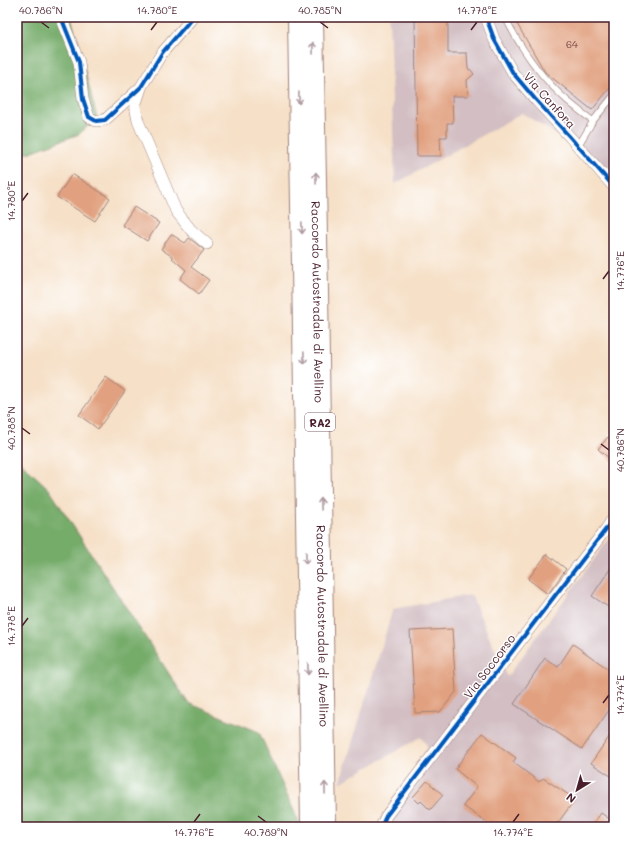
<svg xmlns="http://www.w3.org/2000/svg" width="631" height="844" viewBox="0 0 631 844" font-family="Mali,sans-serif">
	<style>
		.industrial { fill: #d2bec3 }
		.forest { fill: #76ac6a; stroke: #60664a }
		.building { fill: #e1a07f }
		.lines { fill: none; stroke-linecap: round; stroke-linejoin: round }
		.service-casing { stroke: #a08079; stroke-width: 7 }
		.minor-casing { stroke: #a08079; stroke-width: 12 }
		.motorway-casing { stroke: #a08079; stroke-width: 22 }
		.service { stroke: #fff; stroke-width: 5.5 }
		.minor { stroke: #fff; stroke-width: 11 }
		.motorway { stroke: #fff; stroke-width: 20 }
		.cycleway-casing { stroke: #fff; stroke-width: 6 }
		.cycleway { stroke: #0057b8; stroke-width: 4 }
		.oneway { stroke: #ae9aa0 }
		.ticks { fill: none; stroke: #4a1f2b; stroke-width: 1.5 }
		.labels { text-anchor: middle; dominant-baseline: central; stroke-width: 3; stroke-linejoin: round; paint-order: stroke }
		.number-label { font-size: 10px; fill: #703f40 }
		.shield { fill: #fff; stroke: #80626b; stroke-width: 1 }
		.shield-label { font-size: 11px; font-weight: bold; fill: #4a1f2b }
		.street-label { font-size: 12px; fill: #4a1f2b; stroke: #fff }
		.neatline { fill: none; stroke: #4a1f2b; stroke-width: 1.5 }
		.ticks-label { font-size: 10px; text-anchor: middle; fill: #4a1f2b }
	</style>
	<rect width="100%" height="100%" fill="#fff"/>
	<filter id="ink" filterUnits="userSpaceOnUse"><feTurbulence type="fractalNoise" baseFrequency=".025" numOctaves="2"/><feDisplacementMap in="SourceGraphic" scale="8" xChannelSelector="R" yChannelSelector="G"/><feConvolveMatrix kernelMatrix="1 2 1 2 8 2 1 2 1" color-interpolation-filters="sRGB"/></filter>
	<filter id="wash" filterUnits="userSpaceOnUse"><feTurbulence type="fractalNoise" baseFrequency=".012" numOctaves="4" result="noise"/><feDisplacementMap in="SourceGraphic" scale="16" xChannelSelector="R" yChannelSelector="G"/><feGaussianBlur stdDeviation="0.9" result="paint"/><feColorMatrix in="noise" values="0 0 0 0 0 0 0 0 0 0 0 0 0 0 0 0 0 1.4 0 .05"/><feComposite in="paint" operator="in"/></filter>
	<g filter="url(#wash)">
		<rect width="100%" height="100%" fill="#f6e0c7"/>
		<!-- industrial -->
		<g class="industrial">
			<path d="M389,17H614V171L522,113L395,184Z"/>
			<path d="M609,539L614,542V827H376L428,747L421,737L340,783L393,609L471,595L507,677Z"/>
		</g>
		<!-- forest -->
		<g class="forest">
			<path d="M17,17H71L97,118L79,134L17,157Z"/>
			<path d="M17,459L49,489L188,703L259,732L301,827H17Z"/>
		</g>
		<g id="blocks">
			<!-- building -->
			<g class="building">
				<path d="M415,17H448V53H467L468,69L471,70L474,74L467,80L468,96H452L453,123H447V137H440L441,156H417Z"/>
				<path d="M513,17H614V83L592,110L545,72Z"/>
				<path d="M72,174L110,198L95,221L57,197Z"/>
				<path d="M134,207L159,223L147,241L122,225Z"/>
				<path d="M171,234L185,243L189,238L204,250L191,267L209,280L199,294L180,279L186,270L172,258L173,257L161,249Z"/>
				<path d="M106,377L125,391L98,429L79,415Z"/>
				<path d="M608,437L614,442V462L598,449Z"/>
				<path d="M547,554L566,569L548,594L528,579Z"/>
				<path d="M614,563V611L592,596Z"/>
				<path d="M452,629L456,692L440,712L415,713L410,631Z"/>
				<path d="M573,644L614,673V703L582,749L514,704L545,658L558,667Z"/>
				<path d="M614,730V778L591,763Z"/>
				<path d="M482,733L516,758L513,762L539,782L543,778L575,799L555,827H485L488,823L463,806L477,787L455,769Z"/>
				<path d="M427,781L443,795L430,810L421,801L419,803L413,797Z"/>
				<path d="M601,813L614,822V827H591Z"/>
			</g>
		</g>
	</g>
	<g filter="url(#ink)">
		<use href="#blocks" fill-opacity="0" stroke="#a08079" stroke-width="1"/>
		<g class="lines">
			<!-- service casing -->
			<g class="service-casing">
				<g id="service">
					<path d="M505,17C519,45 536,71 559,93C569,103 581,112 593,121L614,95"/>
					<path d="M578,146L593,121"/>
				</g>
			</g>
			<!-- minor casing -->
			<g class="minor-casing">
				<g id="minor">
					<path d="M61,17L79,62L83,99L89,117L96,121L105,120L141,87L162,53L193,17"/>
					<path d="M486,17L494,39L513,73L535,99L569,136L614,187"/>
					<path d="M141,88L135,106L138,121L176,211L191,230L207,244"/>
					<path d="M381,827L386,816L606,529L614,517"/>
				</g>
			</g>
			<!-- motorway casing -->
			<g class="motorway-casing">
				<g id="motorway">
					<path d="M298,17L311,827"/>
					<path id="s1" d="M313,17L318,292L326,827"/>
				</g>
			</g>
			<!-- service -->
			<use href="#service" class="service"/>
			<!-- minor -->
			<use href="#minor" class="minor"/>
			<!-- motorway -->
			<use href="#motorway" class="motorway"/>
			<!-- cycleway casing -->
			<g class="cycleway-casing">
				<g id="cycleway">
					<path d="M61,17L79,62L83,99L89,117L96,121L105,120L141,87L162,53L193,17"/>
					<path d="M486,17L494,39L513,73L535,99L569,136L614,187"/>
					<path d="M381,827L386,816L606,529L614,517"/>
				</g>
			</g>
			<!-- cycleway -->
			<use href="#cycleway" class="cycleway"/>
		</g>
		<!-- one-way arrows -->
		<defs><path id="oneway-shaft" d="M-6 0H5M1.5-3L5.5 0L1.5 3" fill="none" stroke-width="1.6" stroke-linecap="round" stroke-linejoin="round"/></defs>
		<g class="oneway">
			<use href="#oneway-shaft" transform="translate(313 48) rotate(-91)"/>
			<use href="#oneway-shaft" transform="translate(299 98) rotate(89)"/>
			<use href="#oneway-shaft" transform="translate(316 178) rotate(-91)"/>
			<use href="#oneway-shaft" transform="translate(302 228) rotate(89)"/>
			<use href="#oneway-shaft" transform="translate(304 358) rotate(89)"/>
			<use href="#oneway-shaft" transform="translate(321 504) rotate(-91)"/>
			<use href="#oneway-shaft" transform="translate(306 558) rotate(89)"/>
			<use href="#oneway-shaft" transform="translate(308 669) rotate(89)"/>
			<use href="#oneway-shaft" transform="translate(325 788) rotate(-91)"/>
		</g>
	</g>
	<!-- ticks -->
	<path class="ticks" d="M41,22L49,28M320,22L328,28M151,30L157,22M471,30L477,22M22,201L28,193M603,279L609,271M22,428L30,434M601,444L609,450M22,626L28,618M603,703L609,695M258,816L266,822M194,822L200,814M513,822L519,814"/>
	<g class="labels">
		<!-- number labels -->
		<g class="number-label">
			<text x="572" y="44">64</text>
		</g>
		<!-- shield labels -->
		<rect class="shield" x="305" y="413" width="30" height="18" rx="3"/>
		<g class="shield-label">
			<text x="320" y="422">RA2</text>
		</g>
		<!-- street labels -->
		<g class="street-label">
			<text transform="translate(550 100) rotate(48)">Via Canfora</text>
			<text stroke="none"><textPath href="#s1" startOffset="285">Raccordo Autostradale di Avellino</textPath></text>
			<text stroke="none"><textPath href="#s1" startOffset="609">Raccordo Autostradale di Avellino</textPath></text>
			<text transform="translate(489 666) rotate(-53)">Via Soccorso</text>
		</g>
	</g>
	<!-- margin -->
	<rect width="631" height="844" fill="none" stroke="#fff" stroke-width="44"/>
	<!-- north arrow -->
	<g transform="translate(577 790) rotate(217)" stroke="#ffffff" stroke-width="3" paint-order="stroke">
	<path d="M0-3L7 15L0 10L-7 15Z" fill="#4a1f2b"/>
	<text y="-6" font-size="11" font-weight="bold" text-anchor="middle" fill="#4a1f2b">N</text>
	</g>
	<rect x="22" y="22" width="587" height="800" class="neatline"/>
	<g class="ticks-label">
		<text x="41" y="14">40.786°N</text>
		<text x="157" y="14">14.780°E</text>
		<text x="320" y="14">40.785°N</text>
		<text x="477" y="14">14.778°E</text>
		<text transform="translate(11 201) rotate(-90)" y="4">14.780°E</text>
		<text transform="translate(620 271) rotate(-90)" y="4">14.776°E</text>
		<text transform="translate(11 428) rotate(-90)" y="4">40.788°N</text>
		<text transform="translate(620 450) rotate(-90)" y="4">40.786°N</text>
		<text transform="translate(11 626) rotate(-90)" y="4">14.778°E</text>
		<text transform="translate(620 695) rotate(-90)" y="4">14.774°E</text>
		<text x="194" y="836">14.776°E</text>
		<text x="266" y="836">40.789°N</text>
		<text x="513" y="836">14.774°E</text>
	</g>
</svg>
